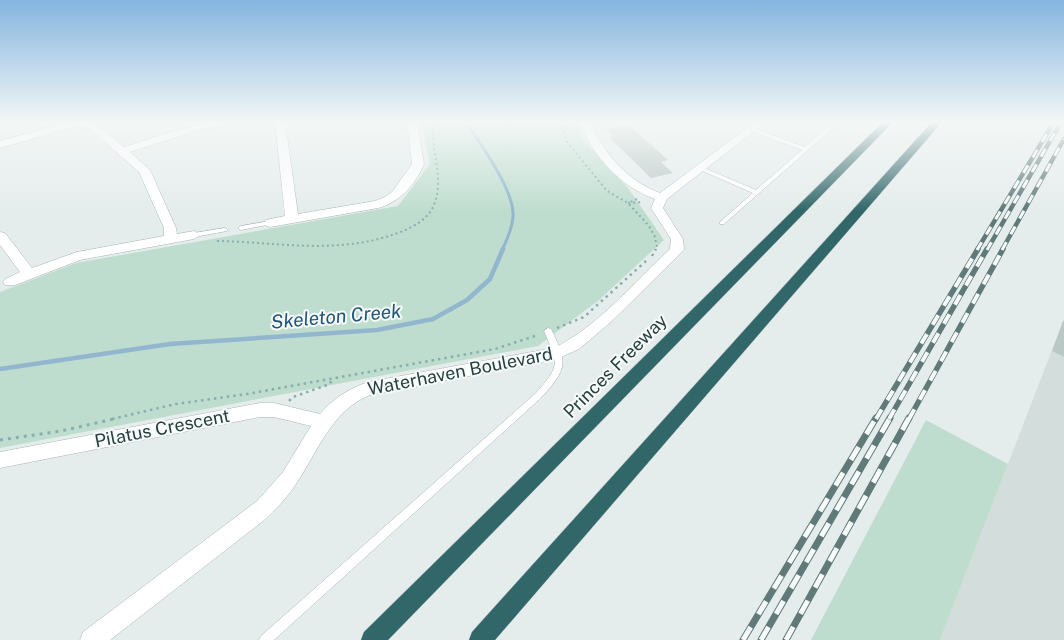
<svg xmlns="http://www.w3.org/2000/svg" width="1064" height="640" viewBox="0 0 1064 640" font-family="'Public Sans',sans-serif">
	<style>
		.built { fill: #d3dddb }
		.green { fill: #bfddcf }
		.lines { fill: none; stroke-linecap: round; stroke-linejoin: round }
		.stream-far1 { stroke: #91b6ce; stroke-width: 3 }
		.stream { stroke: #91b6ce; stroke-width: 4.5 }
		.building { fill: #bac8c5 }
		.service-casing { stroke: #a8b5b4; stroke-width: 1 }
		.minor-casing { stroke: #a8b5b4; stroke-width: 1 }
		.motorway-casing { stroke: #c2c9c9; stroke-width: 1 }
		.path-far2 { stroke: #87afac; stroke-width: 2; stroke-dasharray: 2 3; stroke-linecap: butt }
		.path-far1 { stroke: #87afac; stroke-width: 2.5; stroke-dasharray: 2.5 4; stroke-linecap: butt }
		.path { stroke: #87afac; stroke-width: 3; stroke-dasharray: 3 5; stroke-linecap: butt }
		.service { fill: #fff; fill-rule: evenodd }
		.minor { fill: #fff; fill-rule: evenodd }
		.motorway { fill: #326769; fill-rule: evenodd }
		.rail-far2-casing { stroke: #607a79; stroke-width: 4.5 }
		.rail-far1-casing { stroke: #607a79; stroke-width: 5.5 }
		.rail-casing { stroke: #607a79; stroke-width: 7 }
		.rail-far2 { stroke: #f6faf9; stroke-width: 3; stroke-dasharray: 9; stroke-linecap: butt }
		.rail-far1 { stroke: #f6faf9; stroke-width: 4; stroke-dasharray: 11; stroke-linecap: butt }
		.rail { stroke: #f6faf9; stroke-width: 5; stroke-dasharray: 15; stroke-linecap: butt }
		.labels { text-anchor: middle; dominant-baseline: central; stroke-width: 4; stroke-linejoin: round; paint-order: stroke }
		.street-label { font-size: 18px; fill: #253e3e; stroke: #f6faf9 }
		.water-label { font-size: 19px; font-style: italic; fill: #225477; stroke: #f6faf9 }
	</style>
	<rect width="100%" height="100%" fill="#e5edec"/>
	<!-- built -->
	<path class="built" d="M1064,319V640H940L1008,464Z"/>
	<!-- green -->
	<g class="green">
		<path d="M421,122H577L581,137L628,188L664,240L599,300L538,346L0,448V292L76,263L398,206L430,164Z"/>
		<path d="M926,420L1008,464L940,640H811Z"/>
	</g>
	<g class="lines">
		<!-- stream-far1 -->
		<path class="stream-far1" d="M466,122C480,144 515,190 513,217C512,228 507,240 502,250"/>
		<!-- stream -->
		<path class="stream" d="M0,369L170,344L377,330L433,319L467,300L490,279L503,249"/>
	</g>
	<!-- building -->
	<g class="building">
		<path d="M628,124L668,160L661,162L673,173L651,178L609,137L613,136L607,129Z"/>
		<path d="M1063,321L1064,322V357L1052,351Z"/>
	</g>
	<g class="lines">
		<!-- service casing -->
		<g class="service-casing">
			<g id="service">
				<path d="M834,122H840L724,224H720V222L753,193L698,169V167H702L756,190L802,150L749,130V128H753L805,147Z"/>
				<path d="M270,221L273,223L272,224L241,230L238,228L241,226Z"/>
				<path d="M225,228L227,229V231L194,237L191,235L194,233Z"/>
				<path d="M548,328L551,329C568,363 567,369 542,397L274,640H259L261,636L536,393C561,365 558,364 544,331Z"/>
			</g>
		</g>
		<!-- minor casing -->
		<g class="minor-casing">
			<g id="minor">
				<path d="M70,122C99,122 103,130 124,147C158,137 192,122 228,122L227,124L199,130L130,152L150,170L176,228L177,234L194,231L200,235L194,239L80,260L15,285H5L3,282L5,279L20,272L0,245V232L5,233L32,268L77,252L164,236V228L139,172L90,129L78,126L0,148V141Z"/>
				<path d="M275,122H285L298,214L375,201L385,197L392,192L412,164L407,122H417L424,164C416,184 399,203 378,208L270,227L266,226L264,223L266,220L285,216Z"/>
				<path d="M580,122H590C603,153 628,181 660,193L755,122H766L667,199L663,208L683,239L684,250L612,321L579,349L557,359L370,395C331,411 318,451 296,484C287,498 275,510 263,521L110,640H80L83,632L257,501L283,472L311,426L274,417H260L0,468V452L260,403H274L320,414C334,398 348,389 368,382L554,348C597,327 635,282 670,249L671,239L651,208L655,199C621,187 592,156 580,122Z"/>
			</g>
		</g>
		<!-- motorway casing -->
		<g class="motorway-casing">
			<g id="motorway">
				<path d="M883,122H893L388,640H361L364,632Z"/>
				<path d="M932,122H942L495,640H469L472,632Z"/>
			</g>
		</g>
		<!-- path-far2 -->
		<g class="path-far2">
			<path d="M561,122L567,142L607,191L628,203L649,226L655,237L657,247L655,250"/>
			<path d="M598,124L634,122"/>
			<path d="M771,126L777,122"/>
			<path d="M637,199L628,203L643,202"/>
			<path d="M217,241C279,242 335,255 395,234C412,228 430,219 435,202C444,176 430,149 433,122"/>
		</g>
		<!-- path-far1 -->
		<g class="path-far1">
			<path d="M652,256L656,249"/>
			<path d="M557,328L584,317L646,261"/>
			<path d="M289,401L293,397L330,384L332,378"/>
			<path d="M112,419L176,404L247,394L495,349L538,335"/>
		</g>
		<!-- path -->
		<path class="path" d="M0,440L61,431L118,418"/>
		<!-- service -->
		<use href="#service" class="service"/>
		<!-- minor -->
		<use href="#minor" class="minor"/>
		<!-- motorway -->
		<use href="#motorway" class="motorway"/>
		<!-- rail-far2 casing -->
		<g class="rail-far2-casing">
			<g id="rail-far2">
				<path d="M977,250L1054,122"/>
				<path d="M987,250L1061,122"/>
				<path d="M1002,250L1064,139"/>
			</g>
		</g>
		<!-- rail-far1 casing -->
		<g class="rail-far1-casing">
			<g id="rail-far1">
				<path d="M876,419L978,249"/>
				<path d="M889,419L987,249"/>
				<path d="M909,419L1003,249"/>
			</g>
		</g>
		<!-- rail casing -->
		<g class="rail-casing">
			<g id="rail">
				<path d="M743,640L876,418"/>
				<path d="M761,640L890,418"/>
				<path d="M786,640L909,418"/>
			</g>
		</g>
		<!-- rail-far2 -->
		<use href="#rail-far2" class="rail-far2"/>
		<!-- rail-far1 -->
		<use href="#rail-far1" class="rail-far1"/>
		<!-- rail -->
		<use href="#rail" class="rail"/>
	</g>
	<!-- sky -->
	<linearGradient id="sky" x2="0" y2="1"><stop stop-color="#85b5de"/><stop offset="0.58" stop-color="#f3f7f6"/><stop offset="1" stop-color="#f3f7f6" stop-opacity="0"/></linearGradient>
	<rect width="1064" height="211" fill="url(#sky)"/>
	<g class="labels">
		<!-- street labels -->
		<g class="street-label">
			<text transform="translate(615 366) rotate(-45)">Princes Freeway</text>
			<text transform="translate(460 371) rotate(-11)">Waterhaven Boulevard</text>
			<text transform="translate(162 428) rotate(-11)">Pilatus Crescent</text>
		</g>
		<!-- water labels -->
		<g class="water-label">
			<text transform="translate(336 316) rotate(-5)">Skeleton Creek</text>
		</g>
	</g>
</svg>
